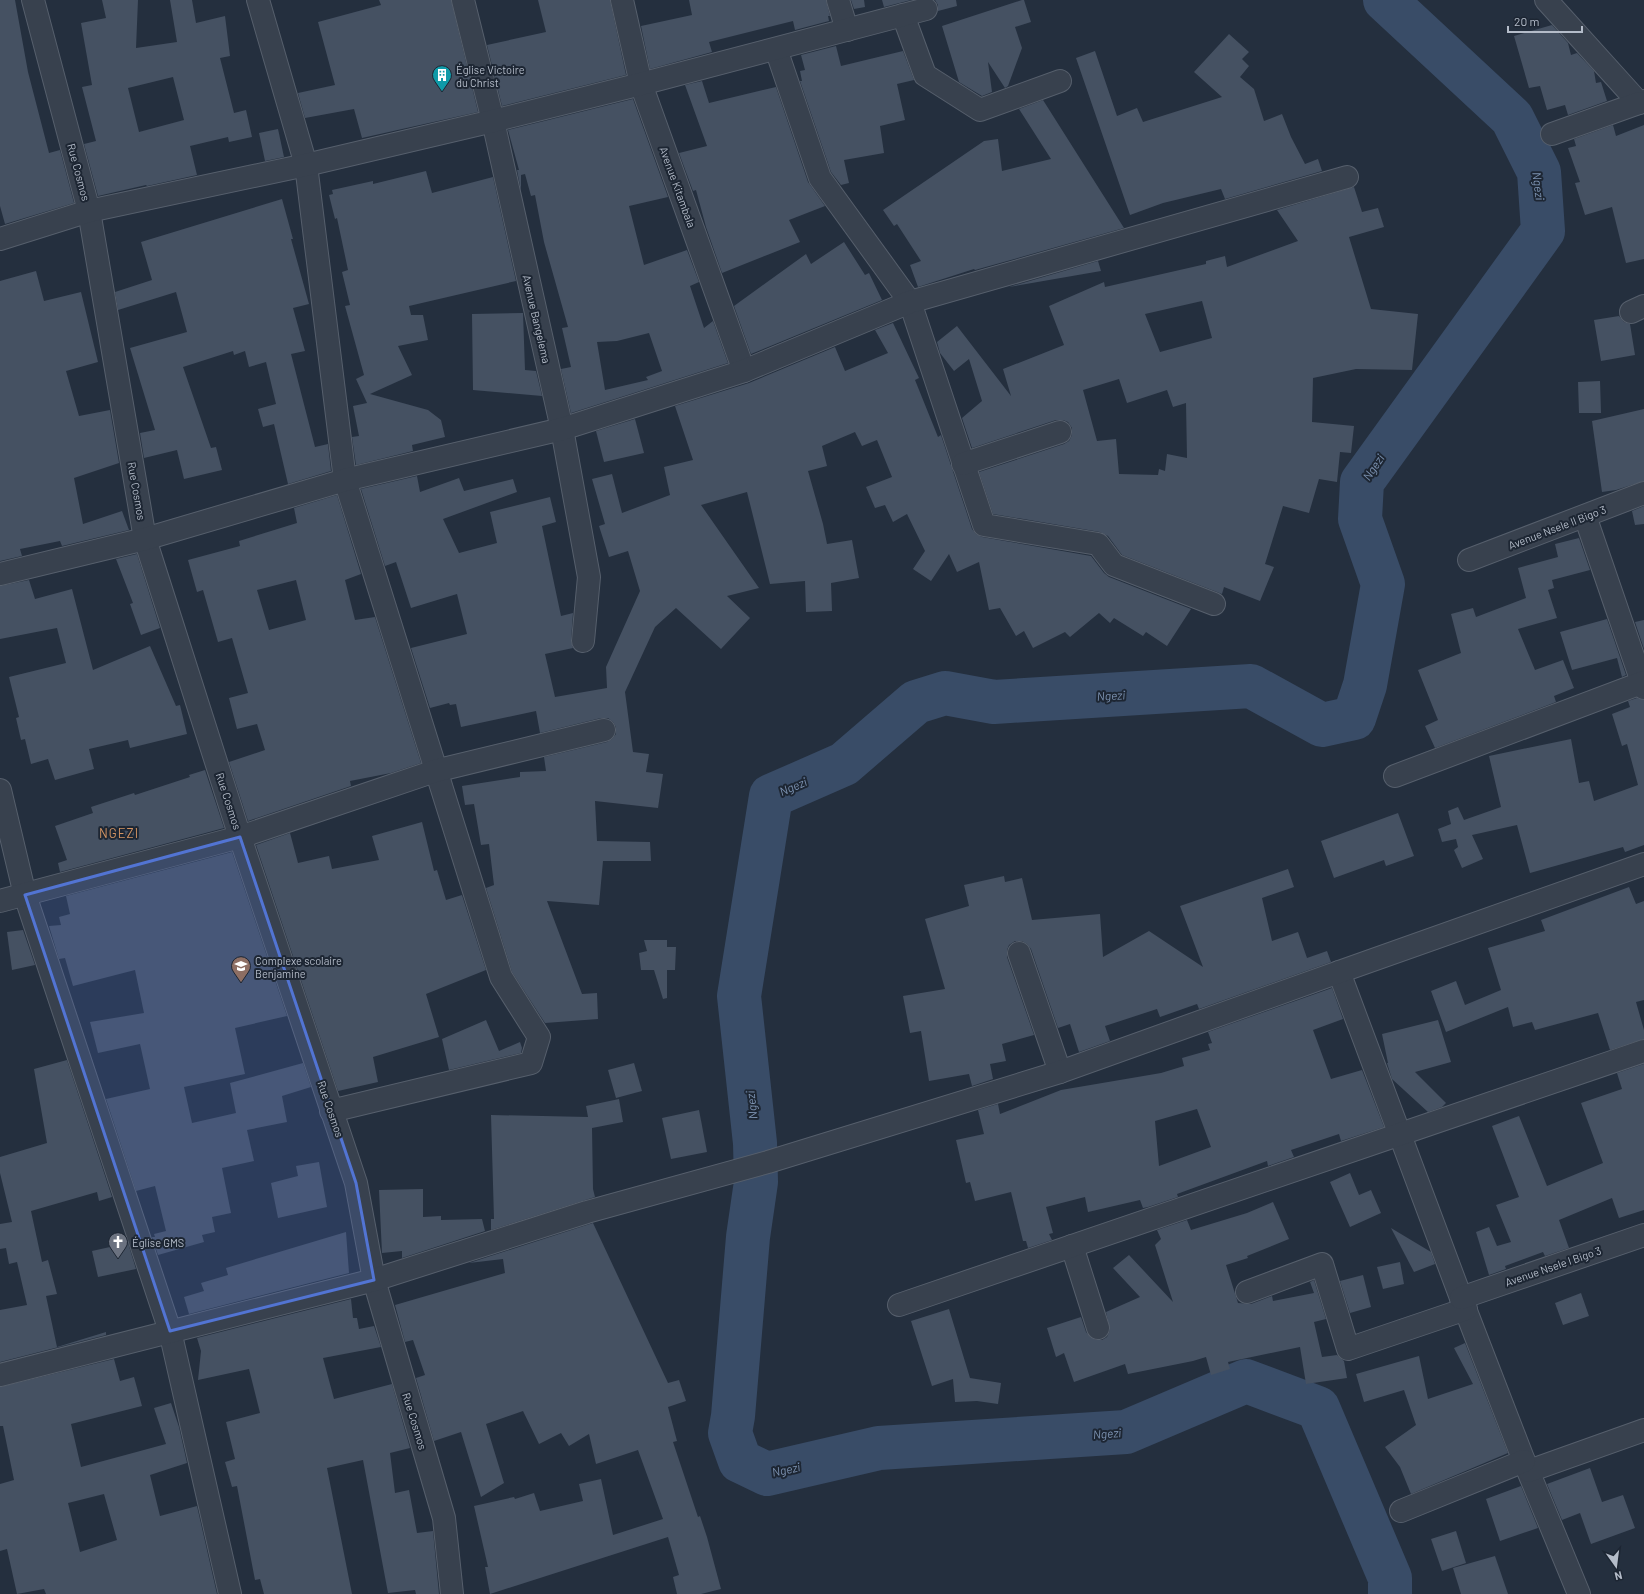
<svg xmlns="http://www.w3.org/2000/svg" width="1644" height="1594" viewBox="0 0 1644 1594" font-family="Barlow,sans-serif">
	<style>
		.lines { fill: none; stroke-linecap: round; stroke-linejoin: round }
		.river { stroke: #394c67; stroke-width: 44 }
		.building { fill: #455162; fill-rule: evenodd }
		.minor-casing { stroke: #565f6c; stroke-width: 24 }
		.minor { stroke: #38414e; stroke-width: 22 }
		.marked { fill: #5274d3; fill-opacity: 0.2; stroke: #5274d3; stroke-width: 3; stroke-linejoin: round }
		.labels { text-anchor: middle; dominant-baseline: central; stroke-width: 4; stroke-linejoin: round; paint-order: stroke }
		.poi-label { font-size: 11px; fill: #b4bcc9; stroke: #1d2633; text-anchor: start }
		.street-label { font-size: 11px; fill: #b4bcc9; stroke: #1d2633 }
		.water-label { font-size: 12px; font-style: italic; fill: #7c92b1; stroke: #1d2633 }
		.quarter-label { font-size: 13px; letter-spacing: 1px; fill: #d59563; stroke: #1d2633 }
	</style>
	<rect width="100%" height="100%" fill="#242f3e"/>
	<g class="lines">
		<!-- river -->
		<path class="river" d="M1385,0L1512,118L1539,172L1543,231L1362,482L1360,519L1383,584L1365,685L1354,718L1322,725L1251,686L994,702L945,693L916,702L844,764L771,796L739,996L755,1143L756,1182L748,1237L733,1416L730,1433L740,1461L767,1474L879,1448L1126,1432L1246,1381L1318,1408L1390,1578V1594"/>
	</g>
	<!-- building -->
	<g class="building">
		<path d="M0,0H15L28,72L49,153L60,150L74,203L5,224L0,206Z"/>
		<path d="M102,0H138L136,48L177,42L170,0H192L196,23L225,16L230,56L220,58L234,113L246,110L252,137L229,142L228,137L190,146L197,175L147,186L146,185L98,196L84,144L96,141L82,87L92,85L81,23L106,18ZM173,77L184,120L139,132L128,88Z"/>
		<path d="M379,0H451L478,112L362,138L354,109L305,118L298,93L335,85L318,22L381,5Z"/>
		<path d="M538,0H610L626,75L502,106L487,45L546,32Z"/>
		<path d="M689,0H826L830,16H828L829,21L795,30L793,21L709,42L712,52L650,69L641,26L692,15Z"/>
		<path d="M851,0H864L865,7L854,9Z"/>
		<path d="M882,0H911L884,7Z"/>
		<path d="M935,0H956L957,6L938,11V5Z"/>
		<path d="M1022,0H1024L1031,22L1015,27L1022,48L1008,86L1005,88L988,62L992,92L982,96L959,82L942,26Z"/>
		<path d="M1552,25L1568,43L1571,55L1577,53L1594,71L1596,83L1601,82L1607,101L1568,115L1565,105L1547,110L1540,86L1529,88L1514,36Z"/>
		<path d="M1229,34L1249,52L1242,59L1249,66L1240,77L1254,89L1264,121L1282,114L1291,137L1305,164L1318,159L1322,171L1225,199L1221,189L1163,203L1130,215L1076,58L1095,51L1117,116L1137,108L1143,122L1222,97L1194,72Z"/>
		<path d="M836,46L841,66L903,51L914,80L897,84L905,120L880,126L884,153L844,160L849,183L841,185L831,172L800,81H802L800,71L805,70L801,55Z"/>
		<path d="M702,81L709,103L776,87L808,182L825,206L789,220L800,242L722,273L706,227L696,190L693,191L679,153L707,146L685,85Z"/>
		<path d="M633,99L668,197L629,206L644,265L687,250L699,282L690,286L704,328L713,321L728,363L571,413L561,369L571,367L562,328L568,327L544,242L535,195L531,196L525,174L521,175V191L517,170H519L508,130ZM649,333L662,371L646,377L648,380L605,390L597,342L617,341Z"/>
		<path d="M1043,100L1124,228L975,270L974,269L918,287L910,265L921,261L897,224L894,226L883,210L984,141L998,139L1002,171L1051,159L1019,109Z"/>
		<path d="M1613,125L1616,136L1644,125V259L1626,263L1612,207L1585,215L1575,183L1580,182L1568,148L1576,146L1574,139Z"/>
		<path d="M278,129L284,157L265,161L259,133Z"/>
		<path d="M426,171L432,193L493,177L516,281L409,306L411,315H423L428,340L398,346L412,375L370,394L428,410L441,420L445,437L412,445L413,451L356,465L352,437L359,436L353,406L367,403L356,379L364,375L345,306L350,305L342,272L348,270L337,218L335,219L329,195L333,194L332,190L373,181V184Z"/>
		<path d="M1354,187L1362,212L1378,208L1384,227L1349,237L1371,309L1418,314L1412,370L1356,369L1313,378L1312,422L1354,426L1351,453L1340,452L1337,482L1319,479L1309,513L1283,506L1265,564L1274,567L1260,601L1224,587L1222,594L1122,555L1108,536L1100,532L993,514L979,472L1064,444L1069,441L1072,435V428L1068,422L1063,420H1056L972,448L962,418L982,401L969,359L954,371L940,353L937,342L957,326L1011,396L1003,369L1064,345L1049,306L1104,282L1105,287L1206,264V261L1225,256L1227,267L1298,241L1277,210ZM1202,301L1212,338L1160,352L1145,314ZM1119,379L1127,403L1167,390L1173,407L1186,403L1187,458L1167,454L1165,471L1159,469L1158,475L1119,474L1116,439L1097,441L1083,390Z"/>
		<path d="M282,199L293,239H291L309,304L293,308L305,351L291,354L315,447L328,444L331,471L288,484L274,424L263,427L258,409L276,404L266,362L249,367L245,351L234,355L233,351L183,367L211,448L216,447L222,470L184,479L177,450L144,458L140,433L155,430L130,348L187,332L176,292L118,310L115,292L152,280L141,242Z"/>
		<path d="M844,242L865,275L869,273L882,300L751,354L734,306L806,254L811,264Z"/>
		<path d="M1098,261L1101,271L1009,287Z"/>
		<path d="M36,271L44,301L81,292L98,362L66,371L79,416L110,410L119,463L74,478L83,524L122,511L129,530L62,546L60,541L20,549L22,556L0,561V281Z"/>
		<path d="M523,313L525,370L536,371L542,396L473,390L472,314Z"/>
		<path d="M1619,316L1624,322L1630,324L1635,355L1601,361L1594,320Z"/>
		<path d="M893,323L919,378L915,380L938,437L941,435L972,529L976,534L982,537L1091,556L1104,573L1109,577L1191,609L1167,646L1146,632L1143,636L1114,618L1110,623L1099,613L1070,637L1065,632L1033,648L1024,631L1016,636L1000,608L989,610L979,562L957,572L949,554L931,581L913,569L925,551L907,514L893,522L885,505L875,508L866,487L892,477L877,440L862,446L855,432L822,446L827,466L808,471L823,524L827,544L852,540L859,578L831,583L832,611L806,612L805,581L770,584L747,492L701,505L759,588L727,596L750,618L721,649L676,608L655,627L625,692L633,752L649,754L646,772L663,774L658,808L595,801L597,841L650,842L651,861H603L599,905L547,901L582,994L597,993L598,1019L545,1023L512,972L486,888L494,885L489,844L481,845L474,804L465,805L462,786L520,777V772L546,771L544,757L607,742L612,739L616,734V727L613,722L608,718H601L540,733L536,711L461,727L456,704L450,705L449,703L430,708L411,648L467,634L457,594L411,608L396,562L385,566L361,489L417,476L420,492L459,478L464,491L513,479L517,492L443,519L459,553L497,543L490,512L550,497L556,522L542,526L561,616L573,613L571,640L573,648L545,654L555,697L607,688L606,667L640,591L628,551L609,557L599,526L605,524L592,479L612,474L622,513L670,495L664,467L693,460L675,406L749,383L835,347L845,371L888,353L875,330Z"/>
		<path d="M1600,381L1601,413H1579L1578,382Z"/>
		<path d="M1644,409V481L1616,490L1602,492L1592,421Z"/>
		<path d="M635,419L644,453L604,462L596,431Z"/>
		<path d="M337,495L361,574L345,580L355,620L375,617L421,763L391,773L350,781L351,786L248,821L229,762L265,750L257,724L237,729L229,698L248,693L232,638L218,642L203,590L197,592L188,560L240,546L239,541L297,523L294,508ZM296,580L306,620L269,630L257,590Z"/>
		<path d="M1644,506V524L1635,525L1632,511Z"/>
		<path d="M1579,538L1590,570L1552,580L1554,588L1548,590L1557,618L1518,629L1535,670L1563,660L1574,688L1554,696L1556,702L1435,748L1425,726L1438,720L1418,670L1461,653L1451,614L1473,608L1476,617L1526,598L1518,568L1558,557L1555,544Z"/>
		<path d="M137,554L160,628L141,635L130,604L133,603L116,559Z"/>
		<path d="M29,580L35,599L72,589L93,670L150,646L176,706L180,705L187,734L130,748L128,740L89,749L94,769L55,780L48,759L31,764L25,739L21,740L16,718L19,717L9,677L66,663L57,628L0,639V586Z"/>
		<path d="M1607,619L1626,675L1622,677L1617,658L1572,670L1560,632Z"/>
		<path d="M1644,620V649L1635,622Z"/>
		<path d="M1637,698L1644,700V845L1625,852L1623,847L1530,873L1517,825L1472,835L1483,859L1462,868L1454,850L1458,847L1456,839L1442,842L1438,829L1451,824L1448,811L1458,807L1464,820L1501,807L1489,756L1571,739L1579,783L1589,781L1594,801L1638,785L1627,744L1622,746L1612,714L1630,707L1628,701Z"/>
		<path d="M205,770L224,828L60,872L58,863L67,860L55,826L93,813L91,807L134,793L135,795L190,777L189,775Z"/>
		<path d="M1398,813L1414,856L1386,866L1384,860L1334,878L1321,841Z"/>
		<path d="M422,822L434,871L437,870L446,900L462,895L486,970L426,994L439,1037L373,1057L378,1082L338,1091L256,845L290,833L298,863L329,856L332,869L379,860L372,836Z"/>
		<path d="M232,852L287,1016L235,1028L245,1074L184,1087L192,1123L236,1113L230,1083L303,1063L311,1087L282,1096L287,1122L247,1130L254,1161L222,1168L231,1213L212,1217L215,1232L202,1235L204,1242L158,1255L152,1237H155L154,1234L166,1231L155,1186L136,1191L106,1099L150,1089L140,1044L98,1053L90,1022L144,1013L135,970L73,986L65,958L59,959L49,926L61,925L59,917L70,914L66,896Z"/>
		<path d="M1288,869L1294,887L1262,898L1272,941L1298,932L1307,958L1327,951L1331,962L1199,1009L1197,1004L1160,1017L1157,1009L1105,1026L1110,1041L1079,1052L1070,1024L1058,1028L1031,949L1027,944L1022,941H1015L1009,945L1007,950V957L1034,1035L1002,1044L1006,1061L990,1064L993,1079L972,1086L969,1074L929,1081L921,1031L910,1033L903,996L945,989L925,919L969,906L964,885L1004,876L1005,882L1022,878L1032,920L1100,914L1103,957L1149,931L1203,967L1180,906Z"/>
		<path d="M1629,887L1636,904L1644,901V1000L1636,1002L1644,1030V1039L1610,1050L1598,1013L1535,1030L1532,1022L1513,1027L1508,1007L1446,1032L1431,991L1456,981L1465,1005L1501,990L1488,948L1545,931L1541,920Z"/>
		<path d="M23,930L35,965L12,970L7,932Z"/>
		<path d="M644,940H667V947H676L675,970H667V998L663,999L654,970H641L639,953L647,951Z"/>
		<path d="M1332,988L1343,1019L1313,1030L1331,1079L1362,1070L1384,1127L1341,1141L1339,1134L1291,1150L1294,1157L1268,1166L1267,1161L1177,1194L1178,1197L1148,1207L1143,1208L1140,1200L1088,1212L1085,1197L1046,1207L1053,1233L1049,1234L1052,1240L1028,1248L1026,1241H1023L1011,1192L975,1201L970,1182L966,1183L956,1140L984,1134L978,1110L998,1104L1000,1114L1061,1090L1161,1073L1184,1066L1182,1058L1210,1050L1208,1044L1212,1043L1208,1032ZM1197,1109L1211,1147L1159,1166L1155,1121Z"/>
		<path d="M486,1020L499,1051L520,1042L522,1048L521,1053L449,1070L442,1039Z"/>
		<path d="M1438,1020L1451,1062L1415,1072L1446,1103L1442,1107L1428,1112L1392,1079L1387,1063H1388L1382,1034Z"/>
		<path d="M67,1060L112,1197L99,1201L97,1192L31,1211L42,1262L48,1260L57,1294L46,1296L57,1347L106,1332V1335L0,1362V1310L27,1305L17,1262L9,1264L6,1248L0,1249V1224L12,1222L0,1173V1157L47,1143L34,1069Z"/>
		<path d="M634,1063L642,1091L616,1098L608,1070Z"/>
		<path d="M1644,1064V1210L1619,1218L1612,1198L1559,1220L1569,1248L1545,1256L1543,1252L1505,1266L1506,1269L1489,1275L1476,1232L1489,1227L1497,1246L1511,1242L1496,1205L1519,1197L1492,1126L1519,1116L1547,1186L1603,1163L1581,1103L1622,1089L1617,1073Z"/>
		<path d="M619,1099L623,1122L592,1128L593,1189L595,1197L491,1230V1219H494L491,1115L588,1117L586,1106Z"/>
		<path d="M699,1110L707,1152L671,1159L662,1118Z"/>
		<path d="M319,1162L327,1207L278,1218L271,1183L298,1176L296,1166Z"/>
		<path d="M1350,1173L1359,1195L1371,1190L1381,1213L1350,1227L1330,1182Z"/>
		<path d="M423,1189V1217L441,1216V1220L482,1219L485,1231L402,1258V1251L382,1253L379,1190Z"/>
		<path d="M1273,1202L1289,1239L1247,1256L1248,1258L1226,1265L1238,1303L1251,1304L1272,1296L1273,1301L1314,1293L1310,1282L1314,1280L1326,1319L1314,1322L1322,1357L1337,1355L1344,1361L1347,1378L1306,1384L1300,1347L1228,1362L1230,1369L1211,1375L1206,1357L1193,1361L1128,1374L1125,1364L1074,1382L1064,1353L1056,1357L1047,1328L1081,1317L1086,1332L1090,1337L1096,1340H1102L1107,1337L1110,1330L1106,1312L1140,1297L1113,1268L1129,1255L1173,1302L1155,1245L1161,1239L1157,1230L1187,1220L1191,1230L1247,1213Z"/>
		<path d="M593,1223L668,1383L679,1380L686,1401L668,1407L677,1441L673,1442L698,1517L700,1516L707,1537L721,1589L701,1594H677L673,1577L679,1575L668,1537L490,1594L485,1567H488L474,1506L514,1497L515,1499L534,1493L540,1511L583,1501L579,1484L601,1479L613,1535L663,1519L638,1450L596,1464L589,1434L569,1446L561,1433L539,1444L523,1411L486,1424L504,1483L481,1497L461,1432L434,1441L416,1378L425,1375L413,1340L405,1342L395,1305L505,1273L503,1259L469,1263Z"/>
		<path d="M1391,1228L1431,1252L1435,1264L1414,1272Z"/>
		<path d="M346,1232L349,1273L189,1314L184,1297L204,1291L201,1283L228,1275L226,1268Z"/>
		<path d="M128,1243L136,1269L98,1277L92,1251Z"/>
		<path d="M1400,1262L1404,1284L1383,1289L1377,1267Z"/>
		<path d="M1363,1275L1371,1307L1350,1313L1340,1281Z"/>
		<path d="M1581,1293L1589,1316L1563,1325L1555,1303Z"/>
		<path d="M351,1299L353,1318H357L359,1329L374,1326L381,1347L323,1358L334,1399L392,1384L410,1448L390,1453L395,1493L409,1490L417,1533L433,1531L439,1594H416L415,1590L388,1593L363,1460L327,1468L352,1594H264L260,1579L255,1580L237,1486L232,1487L225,1462L235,1459L226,1422L260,1413L249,1369L198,1380L201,1351L197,1338Z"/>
		<path d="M949,1309L970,1378L1001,1383L998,1404L977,1401L955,1402L953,1379L932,1386L911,1321Z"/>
		<path d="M1465,1343L1508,1453L1411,1494L1400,1467L1385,1447L1416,1425L1404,1390L1364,1402L1356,1374L1419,1356L1428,1399L1473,1384L1454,1348Z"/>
		<path d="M114,1359L120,1381L134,1377L142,1406L71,1424L81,1467L166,1444L154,1408L171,1403L179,1427L187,1463L150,1475L160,1516L197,1506L217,1594H46L44,1589L17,1594L7,1549L0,1551V1484L14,1480L3,1426H0V1387ZM104,1494L117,1540L80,1552L68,1503Z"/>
		<path d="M1590,1468L1602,1502L1623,1495L1635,1528L1591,1544L1580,1513L1562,1520L1547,1484Z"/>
		<path d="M1521,1486L1538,1528L1500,1541L1486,1499Z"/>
		<path d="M1456,1531L1466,1563L1442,1571L1431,1539Z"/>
		<path d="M1495,1556L1508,1594H1461L1453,1568Z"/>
	</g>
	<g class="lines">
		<!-- minor casing -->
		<g class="minor-casing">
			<g id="minor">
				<path d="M33,0L89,211L145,539L240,837L356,1183L374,1280L444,1518L452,1594"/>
				<path d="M258,0L306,165L345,480L501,977L539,1037L531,1063L331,1111"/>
				<path d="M463,0L493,121L562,429L589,577L583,641"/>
				<path d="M622,0L641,84L744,371"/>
				<path d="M838,0L847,30"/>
				<path d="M1546,0L1639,103L1644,101"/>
				<path d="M903,15L925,75L980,110L1060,81"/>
				<path d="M776,49L820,178L910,302L984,525L1098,544L1114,565L1214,604"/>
				<path d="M1552,134L1639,103"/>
				<path d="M0,239L89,211L306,165L493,121L641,84L926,9"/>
				<path d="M1631,312L1644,306"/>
				<path d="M963,464L1060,432"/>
				<path d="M1585,516L1644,688"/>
				<path d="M1469,560L1644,493"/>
				<path d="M0,574L145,539L345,480L562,429L744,371L910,302L1347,177"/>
				<path d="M1395,776L1644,682"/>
				<path d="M0,790L25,895L170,1331L230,1594"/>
				<path d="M0,901L240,837L435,771L604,730"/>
				<path d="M1019,953L1060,1072"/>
				<path d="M1339,972L1461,1298L1524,1461L1579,1594"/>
				<path d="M1072,1246L1098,1328"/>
				<path d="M1247,1292L1322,1264L1348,1349L1466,1309"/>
				<path d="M1461,1298L1644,1235"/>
				<path d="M899,1305L1644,1051"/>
				<path d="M0,1375L374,1280L587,1212L768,1162L1060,1072L1339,972L1644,864"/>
				<path d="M1529,1471L1644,1430"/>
				<path d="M1401,1511L1524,1461"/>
			</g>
		</g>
		<!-- minor -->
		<use href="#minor" class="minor"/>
	</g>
	<!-- marked area -->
	<path class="marked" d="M240,837L356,1183L374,1280L170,1331L25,895Z"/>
	<!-- icons -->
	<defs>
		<g id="building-pin" transform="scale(1)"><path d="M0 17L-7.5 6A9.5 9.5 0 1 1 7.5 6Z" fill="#0f9aa8" stroke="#1d2633"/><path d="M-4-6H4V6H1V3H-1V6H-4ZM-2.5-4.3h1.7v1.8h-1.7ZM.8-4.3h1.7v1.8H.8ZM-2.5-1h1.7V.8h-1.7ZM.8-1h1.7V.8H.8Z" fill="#fff"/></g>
		<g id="school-pin" transform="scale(1)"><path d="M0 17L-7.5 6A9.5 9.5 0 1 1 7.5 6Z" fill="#8d6e63" stroke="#1d2633"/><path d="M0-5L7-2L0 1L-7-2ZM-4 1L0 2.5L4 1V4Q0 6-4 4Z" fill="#fff"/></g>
		<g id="church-pin" transform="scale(1)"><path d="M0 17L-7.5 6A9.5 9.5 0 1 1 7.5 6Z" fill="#6b7280" stroke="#1d2633"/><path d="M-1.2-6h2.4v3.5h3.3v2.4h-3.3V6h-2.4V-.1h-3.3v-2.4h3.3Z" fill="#fff"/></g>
	</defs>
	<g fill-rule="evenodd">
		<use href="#building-pin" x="442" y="75"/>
		<use href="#school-pin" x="241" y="966"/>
		<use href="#church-pin" x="118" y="1242"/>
	</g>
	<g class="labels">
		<!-- poi labels -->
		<g class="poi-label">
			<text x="456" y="69">Église Victoire<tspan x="456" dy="13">du Christ</tspan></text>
			<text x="255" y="960">Complexe scolaire<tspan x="255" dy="13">Benjamine</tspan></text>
			<text x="132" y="1242">Église GMS</text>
		</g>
		<!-- street labels -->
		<g class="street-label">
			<text transform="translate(79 172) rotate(75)">Rue Cosmos</text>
			<text transform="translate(678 187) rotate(70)">Avenue Kitambala</text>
			<text transform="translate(537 319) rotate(77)">Avenue Bangelema</text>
			<text transform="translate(137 491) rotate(80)">Rue Cosmos</text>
			<text transform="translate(1557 527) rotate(-21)">Avenue Nsele II Bigo 3</text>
			<text transform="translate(229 801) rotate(72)">Rue Cosmos</text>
			<text transform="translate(331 1109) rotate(71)">Rue Cosmos</text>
			<text transform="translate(1553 1266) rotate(-19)">Avenue Nsele I Bigo 3</text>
			<text transform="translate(415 1421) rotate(73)">Rue Cosmos</text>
		</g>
		<!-- water labels -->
		<g class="water-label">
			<text transform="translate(1539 186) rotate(83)">Ngezi</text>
			<text transform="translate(1373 467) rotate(-56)">Ngezi</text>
			<text transform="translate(1111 695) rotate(-3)">Ngezi</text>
			<text transform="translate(793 786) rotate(-23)">Ngezi</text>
			<text transform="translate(751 1105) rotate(-96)">Ngezi</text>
			<text transform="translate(1107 1433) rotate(-4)">Ngezi</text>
			<text transform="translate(786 1469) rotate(-12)">Ngezi</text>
		</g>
		<!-- quarter labels -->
		<g class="quarter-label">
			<text x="119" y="833">NGEZI</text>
		</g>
	</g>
	<!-- north arrow -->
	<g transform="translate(1616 1566) rotate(166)" stroke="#1d2633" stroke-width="3" paint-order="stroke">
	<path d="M0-3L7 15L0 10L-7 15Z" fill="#b4bcc9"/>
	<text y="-6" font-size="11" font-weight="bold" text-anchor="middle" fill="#b4bcc9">N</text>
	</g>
	<!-- scale -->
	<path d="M1508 26v6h74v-6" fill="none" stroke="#b4bcc9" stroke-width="2"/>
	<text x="1514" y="26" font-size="12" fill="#b4bcc9" stroke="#1d2633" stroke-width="3" paint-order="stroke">20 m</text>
</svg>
